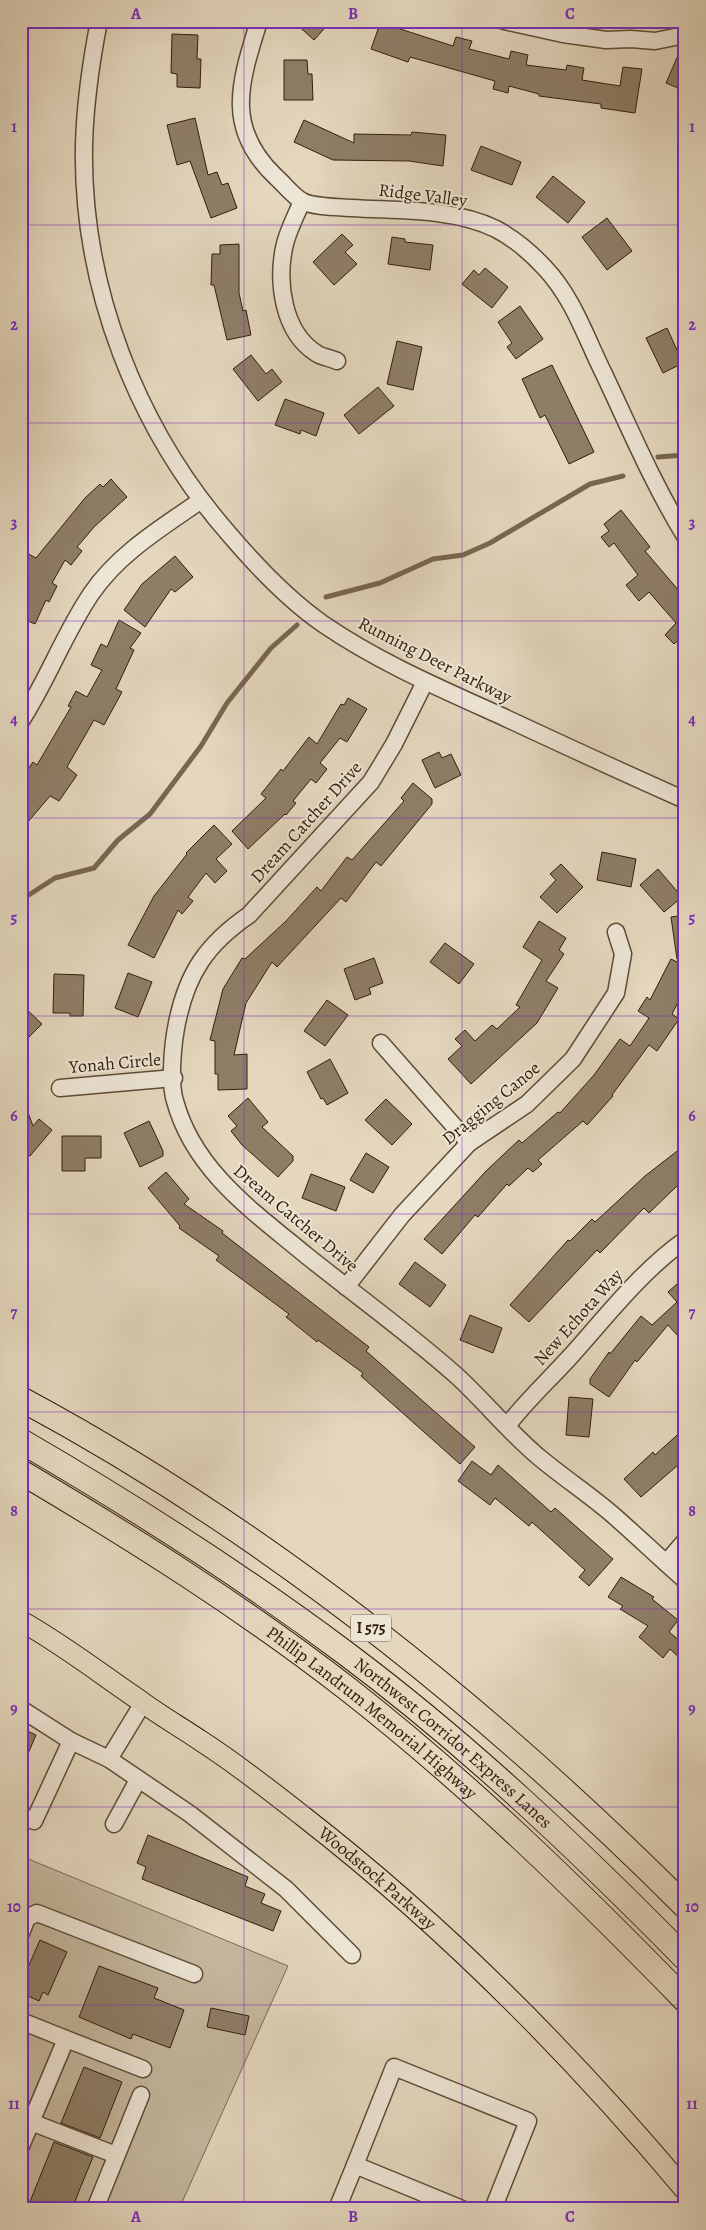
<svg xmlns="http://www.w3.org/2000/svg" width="706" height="2230" viewBox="0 0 706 2230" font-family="Alegreya,serif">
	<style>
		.green { fill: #c5b89f; stroke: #7a6b54 }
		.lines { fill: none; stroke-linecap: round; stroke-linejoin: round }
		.stream { stroke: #776750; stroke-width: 5 }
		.building { fill: #8e7e67; stroke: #301e09 }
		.minor-casing { stroke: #5d4c36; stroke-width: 19 }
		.major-casing { stroke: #301e09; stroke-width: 22 }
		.highway-casing { stroke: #301e09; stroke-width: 26 }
		.minor { stroke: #ede5d5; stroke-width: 16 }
		.major { stroke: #e4d7be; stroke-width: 20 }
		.highway { stroke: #e4d7be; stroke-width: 24 }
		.grid { fill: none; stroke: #7b2cbf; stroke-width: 1; stroke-opacity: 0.55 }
		.labels { text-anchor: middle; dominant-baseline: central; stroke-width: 4; stroke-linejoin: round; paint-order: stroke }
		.shield { fill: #ede5d5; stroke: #695a46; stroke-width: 1 }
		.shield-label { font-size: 16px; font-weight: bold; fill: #301e09 }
		.street-label { font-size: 18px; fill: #301e09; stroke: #ede5d5 }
		.neatline { fill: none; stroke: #7b2cbf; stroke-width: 2 }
		.grid-label { font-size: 16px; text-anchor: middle; font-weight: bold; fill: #7b2cbf }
	</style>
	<rect width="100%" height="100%" fill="#e4d7be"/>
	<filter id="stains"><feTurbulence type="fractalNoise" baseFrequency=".004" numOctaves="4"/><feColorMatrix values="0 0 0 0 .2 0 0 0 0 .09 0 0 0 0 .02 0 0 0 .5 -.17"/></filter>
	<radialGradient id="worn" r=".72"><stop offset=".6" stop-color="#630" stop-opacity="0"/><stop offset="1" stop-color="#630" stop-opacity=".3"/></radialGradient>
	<!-- green -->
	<path class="green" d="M21,1856L288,1966L179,2209H21Z"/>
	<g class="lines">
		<!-- stream -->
		<g class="stream">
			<path d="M658,457L685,455"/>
			<path d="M326,597L380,583L433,559L463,555L490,543L590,484L623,476"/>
			<path d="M21,900L55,878L94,868L118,840L150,814L201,746L227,703L271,648L297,625"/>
		</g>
	</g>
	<!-- building -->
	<g class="building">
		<path d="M293,21H331L314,40Z"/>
		<path d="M381,21H396L394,27L453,46L456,37L472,41L469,49L509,59L511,51L528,55L526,65L566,70L567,65L584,68L582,80L620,86L623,67L642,69L635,113L601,108V104L539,96V94L509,86L508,93L493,89L495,81L410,57L408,62L371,49Z"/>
		<path d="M172,34L198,35L197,59H201L200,88L177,87V74L171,73Z"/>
		<path d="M685,45V91L666,83L682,46Z"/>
		<path d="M284,60H307L308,74H312L313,100H284Z"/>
		<path d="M195,118L208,175L217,172L222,185L228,183L237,208L211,218L190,161L177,165L167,125Z"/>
		<path d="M304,120L354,143V134L411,135L412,132L446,135L443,166L409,161L333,160L294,142Z"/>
		<path d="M481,146L521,162L512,185L471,170Z"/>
		<path d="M553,176L585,202L568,223L536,197Z"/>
		<path d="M607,218L632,251L607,270L582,237Z"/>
		<path d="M342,234L353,245L345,252L357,264L334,285L313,262Z"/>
		<path d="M392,237L405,239V242L433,245L430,270L388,264Z"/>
		<path d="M239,244V293L243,311L246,310L251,335L227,340L214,285H211L212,254H220V245Z"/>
		<path d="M485,268L508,287L492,308L462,284L474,270L479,275Z"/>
		<path d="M520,306L543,339L516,359L507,347L512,343L498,322Z"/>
		<path d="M667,328L683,363L663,373L646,338Z"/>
		<path d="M397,341L422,347L413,390L387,384Z"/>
		<path d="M251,355L266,374L272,369L282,382L258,401L233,369Z"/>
		<path d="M552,365L594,452L569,464L545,415L540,418L522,379Z"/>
		<path d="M378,387L394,406L359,434L344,415Z"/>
		<path d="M285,399L324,413L316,436L301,430L300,434L275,425Z"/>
		<path d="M111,479L127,497L94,527L77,547L82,551L71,565L65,560L52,583L57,586L49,602L46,600L35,624L21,618V550L36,558L85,498L100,484L103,487Z"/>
		<path d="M621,510L650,547L645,551L685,598V634L674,644L665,635L676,623L649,592L639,601L626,585L638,575L614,543L609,547L601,537L609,531L604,524Z"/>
		<path d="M175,556L193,577L175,592L171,589L145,627L124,610L142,584Z"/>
		<path d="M119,620L141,633L130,648L134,650L116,689L122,692L104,725L94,720L67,767L77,775L59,801L50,796L21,830V779L33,762L37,765L71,707L68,706L76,691L87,697L102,670L91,665L101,644L107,647Z"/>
		<path d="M348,698L367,709L347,742L340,738L320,763L327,769L316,783L311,779L293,801L296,803L286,815L285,814L248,849L232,831L266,798L261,794L281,769L283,771L309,737L317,744L341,704L344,705Z"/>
		<path d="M439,752L442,758L451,754L461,775L435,788L422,760Z"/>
		<path d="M413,783L432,799V804L381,866L376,862L346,902L341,898L277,967L272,962L246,1003L234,1055L247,1054V1089L218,1090V1074H215V1041L210,1040L223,989L242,958L245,959L286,921L317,887L321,891L347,857L352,860L404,801L401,798Z"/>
		<path d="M214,825L232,844L216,859L227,871L215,883L206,873L188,897L193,901L182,914L178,910L154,958L128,945L154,896L187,854L186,853Z"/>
		<path d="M602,852L636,859L631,887L597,880Z"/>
		<path d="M561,864L583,887L557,913L540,897L556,880L550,874Z"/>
		<path d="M658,869L682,897L664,912L640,885Z"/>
		<path d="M685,915V958L677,959L671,917Z"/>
		<path d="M539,921L566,938L559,950L564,954L546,981L558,988L537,1023L471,1084L448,1059L462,1046L455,1039L465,1030L475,1041L492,1025L497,1029L520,1007L516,1005L542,960L523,947Z"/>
		<path d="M445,943L474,964L459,984L430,962Z"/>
		<path d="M374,958L383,983L369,988L371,994L355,1000L344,969Z"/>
		<path d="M671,959L685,966V989L672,1014L679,1019L657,1051L649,1045L612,1095L613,1096L587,1125L583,1121L538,1160L542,1164L533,1172L528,1168L509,1186L507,1184L478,1217L475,1215L442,1254L424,1239L486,1171L519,1140L522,1143L558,1112L560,1113L594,1075L620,1039L630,1046L649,1018L638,1011L647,997L650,1000Z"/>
		<path d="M128,973L152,982L138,1017L115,1008Z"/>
		<path d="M54,974L84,975L83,1016H70V1013H53Z"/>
		<path d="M327,1000L348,1015L325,1046L304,1031Z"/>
		<path d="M21,1004L42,1024L21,1045Z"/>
		<path d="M330,1059L348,1093L327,1105L323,1098L321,1099L307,1072Z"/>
		<path d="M248,1098L268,1122L262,1127L293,1156V1161L278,1177L242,1145L231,1131L237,1126L228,1116Z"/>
		<path d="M23,1099L33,1126L39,1119L52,1130L30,1156L21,1148V1100Z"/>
		<path d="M386,1099L412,1124L392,1145L365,1120Z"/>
		<path d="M149,1121L163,1151V1156L140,1167L124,1133Z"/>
		<path d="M62,1136H101V1158H85V1171H62Z"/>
		<path d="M685,1145V1197L677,1186L649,1213L644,1208L600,1253L597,1250L529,1322L510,1305L568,1240L570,1241L592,1219L595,1222L645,1176Z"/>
		<path d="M366,1153L389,1167L373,1193L350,1180Z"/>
		<path d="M166,1172L189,1199L184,1204L223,1231L222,1233L369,1347L366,1351L475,1447L460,1464L361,1376L363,1373L318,1340L317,1342L286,1317L289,1314L216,1260L219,1256L179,1228L180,1226L148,1188Z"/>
		<path d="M311,1174L345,1187L336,1211L302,1198Z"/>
		<path d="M415,1262L446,1285L430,1307L399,1284Z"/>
		<path d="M685,1277V1330L678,1336L668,1325L637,1362L635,1360L609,1397L590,1384V1379L609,1352L610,1354L641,1316L652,1325L677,1302L668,1292Z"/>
		<path d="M470,1315L502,1328L493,1353L460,1340Z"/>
		<path d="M569,1397L593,1399L589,1437L566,1435Z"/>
		<path d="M685,1428V1459L641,1497L624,1479L653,1452L655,1455Z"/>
		<path d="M472,1461L491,1475L498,1465L551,1512L555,1508L613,1559L589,1586L579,1577L585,1570L532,1522L529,1526L495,1498L490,1505L458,1481Z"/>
		<path d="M621,1577L654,1597L652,1599L678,1620L669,1632L685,1645V1663L670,1649L663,1658L639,1637L648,1626L620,1609L623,1606L608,1597Z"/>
		<path d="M21,1728L36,1735L21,1770Z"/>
		<path d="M148,1835L248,1877L245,1886L265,1894L261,1903L281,1911L273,1931L142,1879L146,1867L137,1863Z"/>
		<path d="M40,1940L67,1952L48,1995L43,1992L39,2001L21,1993V1983Z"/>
		<path d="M99,1966L158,1988L154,1998L184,2010L170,2048L133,2034L131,2039L79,2017Z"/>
		<path d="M211,2008L249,2016L245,2035L207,2027Z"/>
		<path d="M84,2067L122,2082L100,2138L61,2123Z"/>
		<path d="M54,2142L93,2157L81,2186L72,2209H27Z"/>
	</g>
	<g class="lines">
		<!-- minor casing -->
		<g class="minor-casing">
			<g id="minor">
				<path d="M99,21C91,62 85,104 84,145C81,286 137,429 229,534C257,567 287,599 323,624C377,661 437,687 497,714C559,743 622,772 685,800"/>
				<path d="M259,21C240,82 224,128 276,177C284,184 293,196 302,201C312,207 339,207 352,208C397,211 454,208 496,229C513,238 531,253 544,267C573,297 586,338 604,374C630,429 653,484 685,536"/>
				<path d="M504,21L563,34L606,40L631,39L655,41L685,35"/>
				<path d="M302,201C296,216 287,232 284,248C277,283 283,332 316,353C321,357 331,358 337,361"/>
				<path d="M425,682L394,744L371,782L249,915C207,944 187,973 177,1023C173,1042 169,1082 175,1101C194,1171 254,1212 307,1256C357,1296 410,1334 458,1377C486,1403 511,1434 540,1458C564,1478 590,1495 613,1515C637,1536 661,1559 685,1580"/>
				<path d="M21,721C47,681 64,634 91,594C118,554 161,528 200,501"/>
				<path d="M381,1043L469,1143"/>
				<path d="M60,1088L174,1078"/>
				<path d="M346,1287L402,1215L469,1143L527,1104L573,1059L616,993L623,954L616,932"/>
				<path d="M507,1426C526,1401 548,1381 569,1358C606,1317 640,1272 685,1240"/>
				<path d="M666,1563L685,1541"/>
				<path d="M21,1709L71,1741L109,1759L190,1814L286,1889L352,1955"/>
				<path d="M109,1759L143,1703"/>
				<path d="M21,1816L34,1821L71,1741"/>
				<path d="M114,1824L138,1780"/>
				<path d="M21,1933L27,1918L37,1913L194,1974"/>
				<path d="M21,2021L66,2039"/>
				<path d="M31,2122L116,2155"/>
				<path d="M21,2146L66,2039L143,2069"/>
				<path d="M355,2165L394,2067L528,2121L493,2209"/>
				<path d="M95,2209L141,2095"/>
				<path d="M337,2209L355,2165L462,2209"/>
			</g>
		</g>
		<!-- major casing -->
		<g class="major-casing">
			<g id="major">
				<path id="s1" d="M21,1621C64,1645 102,1675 142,1702C161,1716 182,1728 201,1741C237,1764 271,1791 304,1817C444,1926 571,2054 685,2190"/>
			</g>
		</g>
		<!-- highway casing -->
		<g class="highway-casing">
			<g id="highway">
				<path d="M21,1399C267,1531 488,1709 685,1906"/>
				<path id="s2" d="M21,1441C133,1506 241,1575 344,1652C466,1743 578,1849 685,1958"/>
				<path id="s3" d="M21,1472C134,1539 245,1609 349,1690C469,1784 579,1891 685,2000"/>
			</g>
		</g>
		<!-- minor -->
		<use href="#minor" class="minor"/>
		<!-- major -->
		<use href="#major" class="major"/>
		<!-- highway -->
		<use href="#highway" class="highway"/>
	</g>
	<!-- grid -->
	<path class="grid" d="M244,21V2209M462,21V2209M21,225H685M21,423H685M21,621H685M21,818H685M21,1016H685M21,1214H685M21,1412H685M21,1609H685M21,1807H685M21,2005H685"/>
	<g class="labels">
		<!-- shield labels -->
		<rect class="shield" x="351" y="1614.5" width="40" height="27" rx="4"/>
		<g class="shield-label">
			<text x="371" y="1628">I 575</text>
		</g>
		<!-- street labels -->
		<g class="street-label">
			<text transform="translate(423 195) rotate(7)">Ridge Valley</text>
			<text transform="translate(435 660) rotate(27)">Running Deer Parkway</text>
			<text transform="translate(306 822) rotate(-48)">Dream Catcher Drive</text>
			<text transform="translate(115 1063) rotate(-5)">Yonah Circle</text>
			<text transform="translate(491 1103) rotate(-39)">Dragging Canoe</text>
			<text transform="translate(296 1218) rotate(40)">Dream Catcher Drive</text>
			<text transform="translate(578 1317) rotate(-48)">New Echota Way</text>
			<text stroke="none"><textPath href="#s3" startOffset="426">Phillip Landrum Memorial Highway</textPath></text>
			<text stroke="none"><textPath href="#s2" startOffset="528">Northwest Corridor Express Lanes</textPath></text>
			<text stroke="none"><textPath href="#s1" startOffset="440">Woodstock Parkway</textPath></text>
		</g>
	</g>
	<!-- margin -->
	<rect width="706" height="2230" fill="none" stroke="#e4d7be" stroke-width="55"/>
	<rect x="28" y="28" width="650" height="2174" class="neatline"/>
	<g class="grid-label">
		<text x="136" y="19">A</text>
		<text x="353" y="19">B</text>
		<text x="570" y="19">C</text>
		<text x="14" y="132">1</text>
		<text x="692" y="132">1</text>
		<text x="14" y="330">2</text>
		<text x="692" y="330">2</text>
		<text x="14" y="528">3</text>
		<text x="692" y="528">3</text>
		<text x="14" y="725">4</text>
		<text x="692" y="725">4</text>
		<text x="14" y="923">5</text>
		<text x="692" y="923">5</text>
		<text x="14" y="1121">6</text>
		<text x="692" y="1121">6</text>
		<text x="14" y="1318">7</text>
		<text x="692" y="1318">7</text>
		<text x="14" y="1516">8</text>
		<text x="692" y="1516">8</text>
		<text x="14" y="1714">9</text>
		<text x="692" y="1714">9</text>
		<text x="14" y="1912">10</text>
		<text x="692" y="1912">10</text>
		<text x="14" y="2109">11</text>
		<text x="692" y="2109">11</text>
		<text x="136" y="2222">A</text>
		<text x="353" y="2222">B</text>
		<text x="570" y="2222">C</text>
	</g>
	<rect width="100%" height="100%" filter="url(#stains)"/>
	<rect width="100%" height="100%" fill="url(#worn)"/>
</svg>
